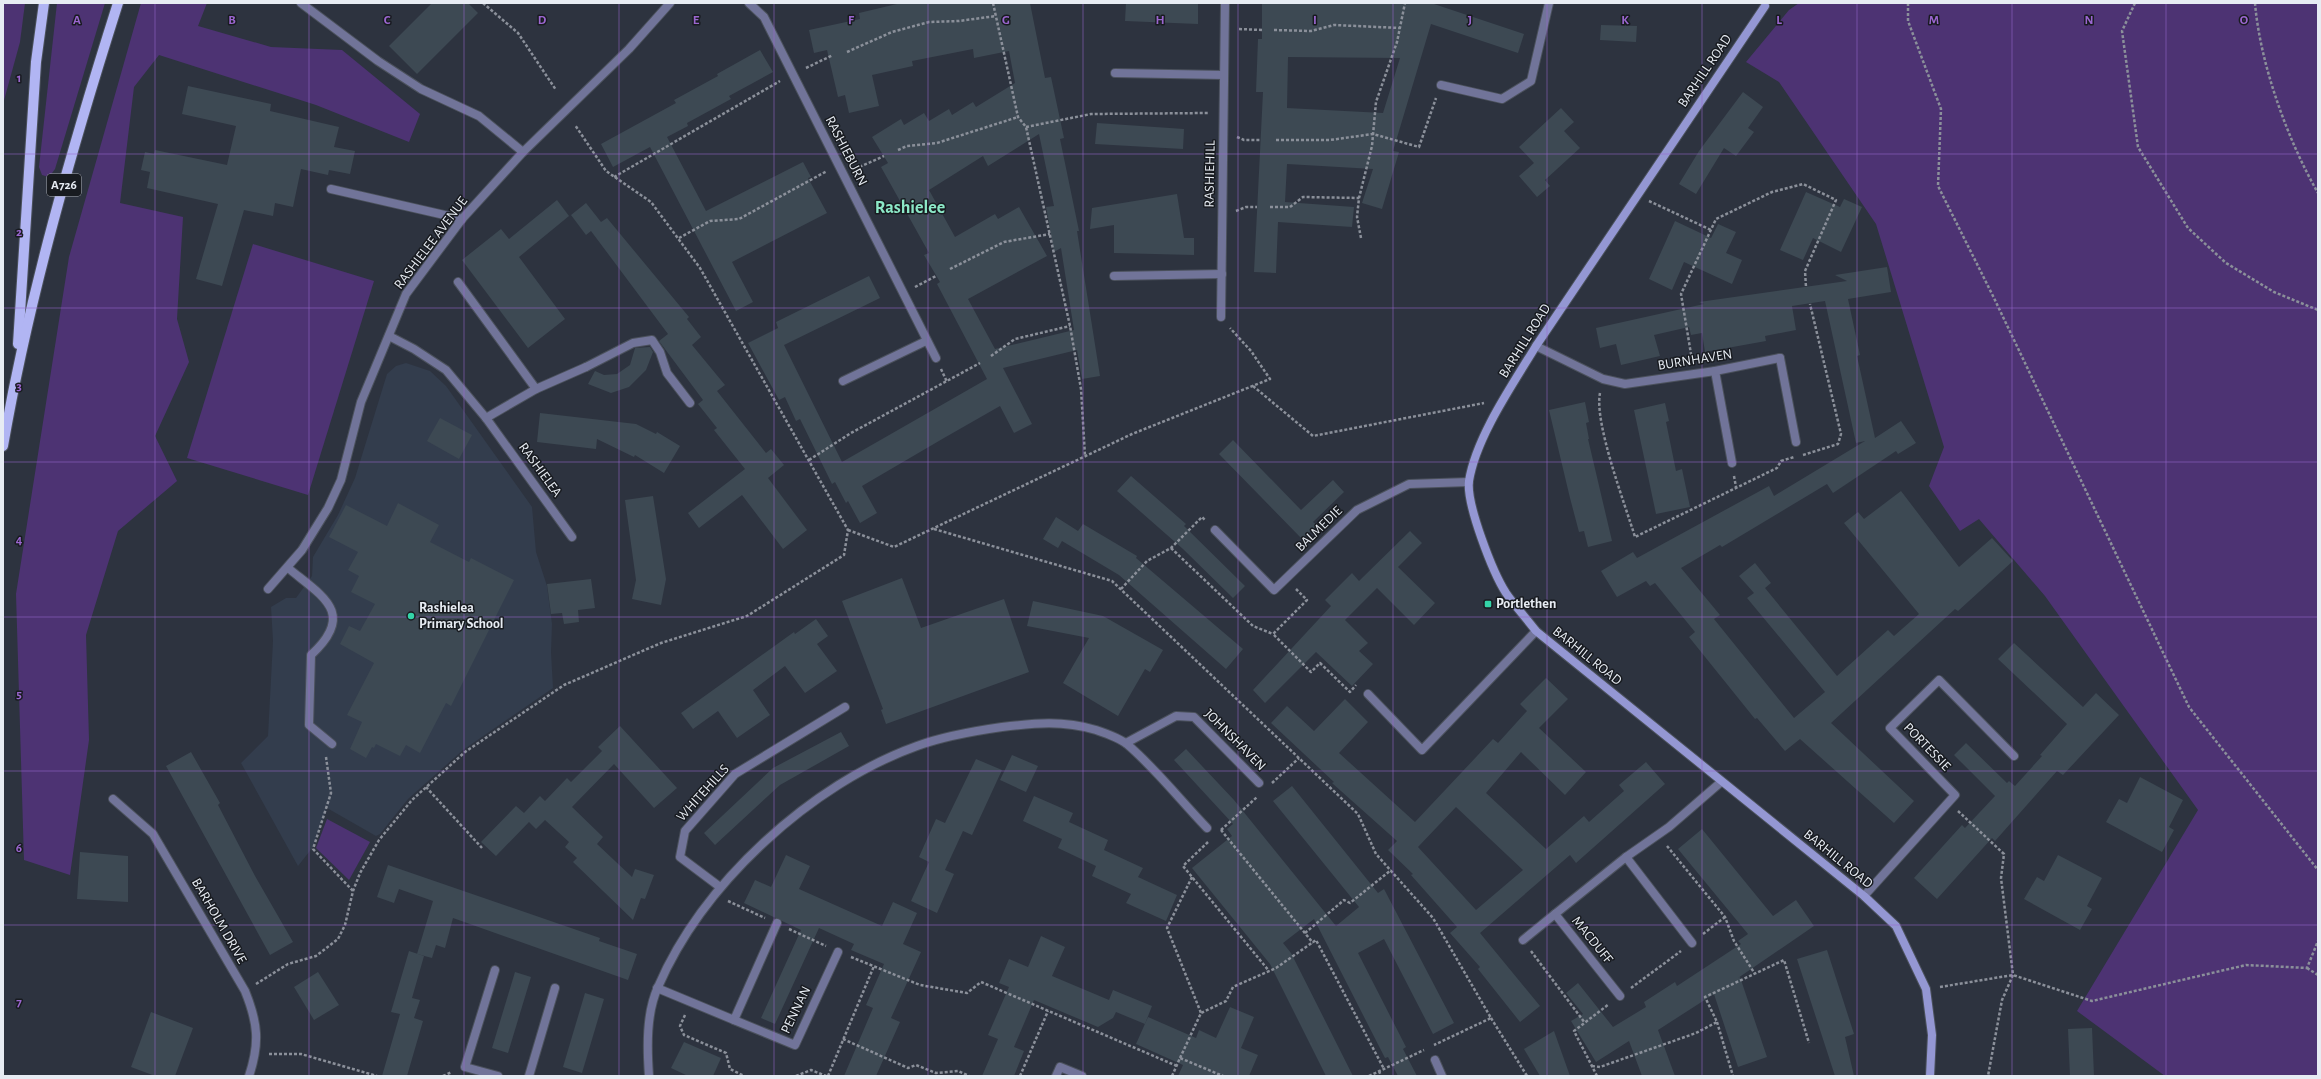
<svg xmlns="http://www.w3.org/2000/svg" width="2321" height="1079" viewBox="0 0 2321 1079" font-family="'Alegreya Sans',sans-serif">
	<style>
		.built { fill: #333d4d }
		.green { fill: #4d3373 }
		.building { fill: #3d4953; fill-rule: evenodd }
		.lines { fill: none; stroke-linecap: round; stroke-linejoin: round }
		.lane-casing { stroke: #4b515c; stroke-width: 10 }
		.street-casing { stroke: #4b515c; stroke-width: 10 }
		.secondary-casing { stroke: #4b515c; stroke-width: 10 }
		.primary-casing { stroke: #4b515c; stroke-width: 12 }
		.path { stroke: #8b909a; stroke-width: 2.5; stroke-dasharray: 3 2; stroke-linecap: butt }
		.lane { stroke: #717499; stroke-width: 8 }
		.street { stroke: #717499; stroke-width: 8 }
		.secondary { stroke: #9497d3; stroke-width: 8 }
		.primary { stroke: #b1b5f3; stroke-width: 10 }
		.grid { fill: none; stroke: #9b66cf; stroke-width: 1; stroke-opacity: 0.55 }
		.poi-dot { fill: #34d4a8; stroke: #181b20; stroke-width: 1.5 }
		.labels { text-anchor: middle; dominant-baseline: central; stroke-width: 3; stroke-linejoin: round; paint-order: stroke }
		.shield { fill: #181b20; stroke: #a9adb4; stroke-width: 1 }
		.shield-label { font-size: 13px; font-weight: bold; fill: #e7ecf3 }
		.street-label { font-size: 14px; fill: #e7ecf3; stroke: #181b20 }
		.poi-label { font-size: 14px; font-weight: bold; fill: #e7ecf3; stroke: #181b20; text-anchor: start }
		.district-label { font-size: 18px; font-weight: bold; fill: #8ce8c7; stroke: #181b20 }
		.grid-label { font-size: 13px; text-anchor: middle; font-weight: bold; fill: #9b66cf; stroke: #181b20; stroke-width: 3; stroke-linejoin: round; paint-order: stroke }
	</style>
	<rect width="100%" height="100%" fill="#2d333f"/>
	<!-- built -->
	<path class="built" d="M406,363L430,371L446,386L532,507L536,552L547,586L552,624L551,652L553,688L463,750L408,799L380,834L376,836L327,808L313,847L298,866L241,763L268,736L273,641L271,607L286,598H296L312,576L313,557L338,515L355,478L387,374L396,366Z"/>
	<!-- green -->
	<g class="green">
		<path d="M3,3H25L20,42L3,104Z"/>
		<path d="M57,3H105L55,169L49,177L42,175L39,167Z"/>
		<path d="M141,3H207L198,26L271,47L342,50L420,114L409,142L316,105L159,55L134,87L120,203L183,217L177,319L189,362L155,436L177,481L118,531L86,635L89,740L70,875L24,860L16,594L69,257Z"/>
		<path d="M1799,3H2318V1076H2165L2077,1011L2198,810L2045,596L1979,519L1960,531L1929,486L1944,447L1876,224L1779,82L1746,62L1789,10Z"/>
		<path d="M253,244L374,281L308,495L187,458Z"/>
		<path d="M327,819L370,842L349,880L316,848Z"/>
	</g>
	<!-- building -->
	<g class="building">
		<path d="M432,3H468L478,13L417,74L389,46Z"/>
		<path d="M901,3H1030L1045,78L1051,77L1064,138L1060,139L1079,231H1077L1100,376L1082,379L1077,350L1003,368L1032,424L1014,433L1000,406L944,438L862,486L877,513L860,523L848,501L846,503L835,482L832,484L800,419L796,421L785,397L779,400L748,343L778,328L776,322L869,276L880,298L784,345L842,462L987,379L937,284L940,282L924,255L929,253L881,167L888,163L872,137L901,119L904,125L924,113L929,121L949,109L952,115L973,102L976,107L1015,83L1009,51L974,58L973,49L912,61L913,66L872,75L879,106L849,113L845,95L838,97L827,50L814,53L809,30L860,19L859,13ZM1039,134L1054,206L1046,207L1054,252L1061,248L1074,330L995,349L968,299L1047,256L1019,207L998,219L995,214L955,237L929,190L983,156L988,166Z"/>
		<path d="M1126,3L1198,4V24L1125,21Z"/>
		<path d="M1262,3H1431L1524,34L1518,53L1431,24L1393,151L1399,152L1382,209L1362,203L1373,169L1287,164L1285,202L1354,207L1352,227L1278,222L1276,273L1254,272L1263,92H1256L1258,39H1262ZM1288,57L1400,58L1383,113L1287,108Z"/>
		<path d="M1601,25L1637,26L1636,42L1600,40Z"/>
		<path d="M760,50L773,72L729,96L731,99L687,123L688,126L667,137L706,211L803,162L811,177L808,178L827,213L732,262L753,302L736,311L650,147L613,167L601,144L676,103L674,100L718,76L717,74Z"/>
		<path d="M188,86L271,104L270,111L339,127L334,147L355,151L350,174L329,170L328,175L301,169L293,207L275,203L273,216L244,210L222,286L196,279L218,204L147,188L150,172L141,170L145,152L154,154L155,150L227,165L236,126L182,114Z"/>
		<path d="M1743,92L1763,107L1748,128L1754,132L1736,156L1724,148L1696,194L1679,184L1699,151Z"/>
		<path d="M1561,108L1574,122L1564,131L1580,148L1545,180L1550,186L1537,197L1519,176L1534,163L1519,147Z"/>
		<path d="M1097,123L1184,129L1183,149L1095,144Z"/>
		<path d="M1806,192L1840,207L1844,199L1862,207L1841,252L1813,238L1803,260L1780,250Z"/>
		<path d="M1177,194L1184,238H1194V255L1114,253V225L1090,229L1092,208Z"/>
		<path d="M557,200L569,216L519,257L565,319L528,348L462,260L501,229L509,239Z"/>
		<path d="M586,203L601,222L607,218L689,317L687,319L701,337L692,345L725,385L717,391L766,453L771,449L784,465L768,478L807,530L783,549L742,495L699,528L688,513L745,469L714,430L717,428L698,404L703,400L659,341L668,334L591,231L586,235L571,215Z"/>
		<path d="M1675,221L1711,238L1718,224L1736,232L1726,253L1742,260L1732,284L1684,262L1672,290L1649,279Z"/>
		<path d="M1887,267L1891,292L1848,299L1860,355L1857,356L1875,438L1901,421L1916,443L1898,454L1896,451L1833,493L1827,484L1722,547L1720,545L1681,568L1720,615L1714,619L1794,718L1825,692L1747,598L1754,593L1739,576L1755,563L1771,583L1765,588L1837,676L1888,630L1894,636L1919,614L1844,523L1858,512L1864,519L1901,491L1959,567L1992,538L2013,561L1958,611L1955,609L1831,723L1914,801L1894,823L1800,739L1785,751L1757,718L1755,719L1689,637L1695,632L1655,583L1650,586L1646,581L1617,597L1601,571L1633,552L1637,558L1769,486L1774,496L1865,441L1856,443L1825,301L1792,306L1796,330L1765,336L1766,341L1705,352L1702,333L1691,335L1689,327L1654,335L1660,356L1621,365L1616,344L1600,348L1596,328L1704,304L1699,302L1847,281L1835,275Z"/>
		<path d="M650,347L653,352L646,370L629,387L611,393L588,384L595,371L604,375L617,374L630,365L635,348Z"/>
		<path d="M1585,402L1589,422L1586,423L1589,439H1588L1612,541L1588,547L1584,531L1579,532L1570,498L1549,410Z"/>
		<path d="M1665,403L1669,421L1666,422L1676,471L1682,469L1690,507L1656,514L1634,410Z"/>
		<path d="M540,413L636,424L656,434L657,432L680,446L664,473L635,455L634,457L597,439L596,449L537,442Z"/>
		<path d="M440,418L472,435L459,459L427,441Z"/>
		<path d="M1233,440L1301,510L1333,480L1344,492L1313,522L1317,525L1302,539L1219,454Z"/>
		<path d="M1131,476L1186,524L1184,526L1245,586L1233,598L1183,549L1117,491Z"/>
		<path d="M653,496L666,579L661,605L632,599L636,580L625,500Z"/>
		<path d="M398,503L439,525L430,542L469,562L471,558L514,580L451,706L446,703L420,753L406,745L400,756L376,744L374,748L372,747L366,758L350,749L362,722L347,715L374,663L340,644L349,626L360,631L375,604L351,592L359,576L348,570L358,552L329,537L346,505L387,526Z"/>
		<path d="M1056,517L1078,531L1083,524L1137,556L1136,558L1243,649L1226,669L1119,575L1062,541L1058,548L1043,539Z"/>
		<path d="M1410,531L1422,543L1398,567L1435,603L1414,625L1377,588L1345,620L1368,643L1359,651L1373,664L1352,686L1316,652L1265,703L1253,690L1331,606L1325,600L1352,573L1359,581Z"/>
		<path d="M902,578L921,628L1004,599L1029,672L886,724L881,710L883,709L842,601Z"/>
		<path d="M591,579L595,608L578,610L579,622L564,624L562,613L551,614L547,584Z"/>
		<path d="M1033,601L1103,616L1163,650L1150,672L1145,669L1118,716L1063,683L1089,638L1027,626Z"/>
		<path d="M816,619L828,636L817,644L837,671L805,693L785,666L753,690L770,715L737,738L718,711L693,729L681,713L794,632L795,634Z"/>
		<path d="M2014,643L2083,707L2096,693L2119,715L2063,775L2057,771L1995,841L1992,838L1937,899L1914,878L1962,825L1965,828L1995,796L1954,755L1966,743L2007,783L2009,781L2015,786L2042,756L2040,755L2067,724L1998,659Z"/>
		<path d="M1546,678L1568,699L1539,728L1586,772L1565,795L1521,752L1486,793L1546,849L1584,816L1589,822L1624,791L1619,785L1646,762L1665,784L1576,863L1570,855L1480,933L1540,1006L1520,1022L1478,969L1480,967L1450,933L1457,927L1411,875L1413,874L1388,850L1397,841L1332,783L1334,782L1271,723L1287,706L1314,731L1345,699L1368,722L1339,753L1415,822L1493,739L1498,743L1527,711L1520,704ZM1456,807L1523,870L1476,910L1418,847Z"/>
		<path d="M620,726L677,788L654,808L614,764L572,807L603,837L597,844L632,877L635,869L654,875L645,899L641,898L633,920L573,862L577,858L565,847L569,842L545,820L536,829L529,822L496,856L481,842L516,806L524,813L540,796L545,801L567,778L571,782L602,751L598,747Z"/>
		<path d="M841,732L849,746L780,785L715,845L704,833L773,768Z"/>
		<path d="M1186,749L1234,800L1336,926L1359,907L1273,801L1292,786L1378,893L1384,889L1454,1023L1433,1034L1384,939L1358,953L1406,1047L1403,1049L1417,1076H1398L1388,1057L1385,1058L1314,919L1283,943L1291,953L1353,1076H1326L1270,964L1192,868L1232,836L1227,829L1233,824L1174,760Z"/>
		<path d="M191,752L220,803L218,805L255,876L293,942L270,955L166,766Z"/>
		<path d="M1012,755L1038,766L1026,792L1000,780Z"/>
		<path d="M976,759L1002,770L972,835L963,831L945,870L954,874L937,913L911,901L929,862L919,857L936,819L945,823Z"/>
		<path d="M2140,777L2183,800L2169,827L2174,830L2162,852L2106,822L2119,799L2127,803Z"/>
		<path d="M1034,796L1073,813L1069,822L1108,840L1104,850L1143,868L1138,877L1177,895L1166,921L1126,903L1131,894L1092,876L1096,866L1058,848L1062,839L1023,821Z"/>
		<path d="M1702,829L1773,916L1796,900L1814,926L1738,978L1740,977L1767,1057L1738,1067L1714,994L1658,1030L1675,1076H1642L1629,1041L1596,1062L1571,1021L1583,1014L1566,993L1578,983L1613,1027L1646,1007L1644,1002L1675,982L1677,986L1741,944L1738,941L1748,934L1678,849Z"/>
		<path d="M80,852L128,856V902L77,899Z"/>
		<path d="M786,855L810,866L799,889L882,926L893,902L917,913L903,944L921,952L891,1018L900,1022L876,1076H844L873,1008L866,1005L884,964L851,950L854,944L819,928L775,1024L761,1018L801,930L744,903L755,880L771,887Z"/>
		<path d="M2058,855L2102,878L2087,906L2092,909L2080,930L2024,899L2037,877L2044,881Z"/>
		<path d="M388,865L600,938L599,941L637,954L628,980L453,918L445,948L436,945L432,958L417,954L433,901L399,889L394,903L377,897Z"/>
		<path d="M1041,936L1065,947L1052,976L1109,1000L1113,990L1152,1006L1145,1024L1116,1012L1113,1018L1098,1027L1034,1000L1014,1047L1024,1051L1014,1076H982L998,1039L988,1035L1009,987L999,983L1009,959L1028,967Z"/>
		<path d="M1827,950L1854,1034L1845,1037L1854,1076H1835L1797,959Z"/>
		<path d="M409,951L424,956L412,998L420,1000L414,1018L423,1021L407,1076H382L400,1014L391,1012Z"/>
		<path d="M318,972L339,1005L314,1020L294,987Z"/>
		<path d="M515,972L531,977L508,1053L492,1048Z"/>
		<path d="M585,993L604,999L582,1073L563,1067Z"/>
		<path d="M1230,1007L1254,1017L1241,1048L1258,1055L1249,1076H1178L1183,1065L1136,1044L1148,1017L1196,1038L1199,1030L1216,1038Z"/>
		<path d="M151,1012L193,1028L175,1076H155L131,1067Z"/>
		<path d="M2092,1028L2094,1076H2070L2068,1029Z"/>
		<path d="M1554,1031L1570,1076H1540L1524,1049Z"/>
		<path d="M684,1042L721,1058L713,1076H688L671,1068Z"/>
	</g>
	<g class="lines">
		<!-- lane casing -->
		<g class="lane-casing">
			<g id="lane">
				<path d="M301,3L378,61L421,89L479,116L523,152"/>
				<path d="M331,189L462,219"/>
				<path d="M1780,358L1796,442"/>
				<path d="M586,367L633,343L652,340L660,352L667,373L690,403"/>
				<path d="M1715,371L1732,463"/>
				<path d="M843,381L926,341"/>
				<path d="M288,568C322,596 357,613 311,655L309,725L332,744"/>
				<path d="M1523,940L1555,914"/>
				<path d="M657,988L734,1020L777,923"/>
				<path d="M734,1020L795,1045L838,952"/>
				<path d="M529,1076L555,988"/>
			</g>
		</g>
		<!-- street casing -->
		<g class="street-casing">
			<g id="street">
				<path d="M749,3L764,17L936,358"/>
				<path d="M1115,73L1224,75"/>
				<path d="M1441,85L1502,99L1531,81L1549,3"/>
				<path d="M1114,276L1222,274"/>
				<path d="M458,282L536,389"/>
				<path d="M1221,317L1225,3"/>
				<path d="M389,336L414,349L446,370L486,418L572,537"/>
				<path d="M1536,346L1603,379L1625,384L1715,371L1780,358"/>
				<path d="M486,418L536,389L586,367"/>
				<path d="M1215,530L1274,590L1357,510L1409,484L1469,482"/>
				<path d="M268,589L302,550L328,508L341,480L361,402L406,294L462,219L523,152L629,49L670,3"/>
				<path d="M1368,694L1422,750L1536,631"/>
				<path d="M1126,743L1176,716L1194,717L1259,783"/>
				<path d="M113,799L153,834L245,991C258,1023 260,1043 249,1076"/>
				<path d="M1626,857L1669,827L1721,782"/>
				<path d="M720,887L680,857L685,831L735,774L845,707"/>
				<path d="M1864,896L1955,795L1890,728L1939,680L2014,756"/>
				<path d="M495,970L465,1067L498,1076"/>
				<path d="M1620,996L1555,914L1626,857L1692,943"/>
				<path d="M1435,1060L1442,1076"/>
				<path d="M649,1076C647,1048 646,1013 658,987C703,883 811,784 917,746C944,736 974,731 1002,727C1035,723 1063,720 1096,730C1105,733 1120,738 1128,745C1156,769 1181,801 1207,828"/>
				<path d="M1056,1076L1060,1067L1082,1076"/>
			</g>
		</g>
		<!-- secondary casing -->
		<g class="secondary-casing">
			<path id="secondary" d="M1765,6L1536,346C1513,384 1476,437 1469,481C1466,504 1493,573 1506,593C1515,606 1526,618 1536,631L1864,896L1896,926L1926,989L1932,1035L1930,1076"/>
		</g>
		<!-- primary casing -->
		<g class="primary-casing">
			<g id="primary">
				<path d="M18,344L36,62L44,3"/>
				<path d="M3,446C29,296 72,148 118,3"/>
			</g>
		</g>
		<!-- path -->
		<g class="path">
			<path d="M483,3L518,33L556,90"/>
			<path d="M993,3L1018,117L1026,127L1070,326L1081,389L1085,456"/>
			<path d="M1908,3V21L1941,109L1938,186L1994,298L2189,707L2318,870"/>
			<path d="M2135,3L2122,31L2138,147L2188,228L2226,263L2274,292L2318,310"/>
			<path d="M2255,3C2260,64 2288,141 2318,193"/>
			<path d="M1239,29L1262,30"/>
			<path d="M1274,30L1311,31L1334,25L1400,28"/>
			<path d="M847,52L892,32L929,22L959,21L996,16"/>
			<path d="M806,68L833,55"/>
			<path d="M1026,127L1091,114L1209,113"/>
			<path d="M1237,137L1244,140H1260"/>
			<path d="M1276,140H1330L1373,134L1419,147L1436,98"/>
			<path d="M898,150L907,146L937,143L1018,117"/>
			<path d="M855,169L884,156"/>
			<path d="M614,177L780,81"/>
			<path d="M1649,201L1711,230"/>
			<path d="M1270,207H1290L1303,197L1359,198"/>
			<path d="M1236,211L1246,207H1257"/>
			<path d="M679,238L710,221L739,219L827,171"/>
			<path d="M1361,238L1357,217L1359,198L1372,146L1376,102L1397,42L1405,3"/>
			<path d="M950,269L1004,242L1050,234"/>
			<path d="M915,287L936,276"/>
			<path d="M991,356L1015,339L1070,326"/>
			<path d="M1692,360L1681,294L1716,219L1772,192L1803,184L1836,200L1805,271L1806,287"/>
			<path d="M941,369L947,382"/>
			<path d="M1253,386L1313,436L1484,403"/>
			<path d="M1600,393C1594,423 1625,504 1635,537L1777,468L1781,461L1794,457"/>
			<path d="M1803,455L1838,444L1841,434L1810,304"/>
			<path d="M809,460L851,433L980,363"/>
			<path d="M1734,476L1736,487"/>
			<path d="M934,529L1112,581L1358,814L1376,854L1433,918L1491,1018L1434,1045"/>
			<path d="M848,530L894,547L1132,434L1270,379L1251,351L1230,328"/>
			<path d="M1171,548L1253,626L1273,634"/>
			<path d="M1121,589L1147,561L1171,548L1202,517L1206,521"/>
			<path d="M1296,589L1307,600L1273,634L1311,672L1320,663L1350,692L1356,685"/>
			<path d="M326,757L331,793L313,849L353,891"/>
			<path d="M1272,783L1299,758"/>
			<path d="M426,787L482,848"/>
			<path d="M1958,811L2004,854L2001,878L2013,975L2002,1000L1988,1076"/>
			<path d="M1221,830L1257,797"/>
			<path d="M1221,830L1313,943"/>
			<path d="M1208,842L1183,866L1269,971"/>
			<path d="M1667,846L1725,917L1734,941L1755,974"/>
			<path d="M1192,877L1167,928L1201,1013"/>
			<path d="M728,901L765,918"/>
			<path d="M789,929L826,946"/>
			<path d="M1305,933L1344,900L1350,903L1391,870"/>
			<path d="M1703,934L1725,917"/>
			<path d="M1531,951L1585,1023"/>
			<path d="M851,957L920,985L967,993L981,982L1177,1066"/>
			<path d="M2307,968L2318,975"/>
			<path d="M256,984L288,964L316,956L338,939L345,925L353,891L360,873L379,840L412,800L465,752L564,685L661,643L747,616L844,555L848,530L700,268L651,202L606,171L575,125"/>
			<path d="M1940,987L2013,975L2092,1001L2246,965L2307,968L2318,941"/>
			<path d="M1631,988L1681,951"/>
			<path d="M685,1015L680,1026L684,1035L726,1053L730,1069L744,1076"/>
			<path d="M1491,1018L1527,1076"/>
			<path d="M1717,1022L1733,1076"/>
			<path d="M843,1039L908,1068L916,1065L936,1073L958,1071L969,1076"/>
			<path d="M269,1054H301L377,1076"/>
			<path d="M1180,1058L1201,1013L1226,1001L1233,987L1276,968L1316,940L1384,1069"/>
			<path d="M1592,1066L1600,1067L1696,1033L1717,1022L1705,997L1784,960L1809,1043"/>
			<path d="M1379,1071L1381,1076"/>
			<path d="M443,1076L452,1072"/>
			<path d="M796,1076L811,1070L826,1076"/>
			<path d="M828,1076L874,966"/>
			<path d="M1020,1076L1048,1011"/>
			<path d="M1172,1076L1180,1058L1223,1076"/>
			<path d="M1369,1076L1424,1050"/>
			<path d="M1597,1076L1574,1031L1609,1004"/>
		</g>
		<!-- lane -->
		<use href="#lane" class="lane"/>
		<!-- street -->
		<use href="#street" class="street"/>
		<!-- secondary -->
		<use href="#secondary" class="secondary"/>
		<!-- primary -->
		<use href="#primary" class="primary"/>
	</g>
	<!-- grid -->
	<path class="grid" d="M155,3V1076M309,3V1076M464,3V1076M619,3V1076M774,3V1076M928,3V1076M1083,3V1076M1238,3V1076M1393,3V1076M1547,3V1076M1702,3V1076M1857,3V1076M2012,3V1076M2166,3V1076M3,154H2318M3,308H2318M3,462H2318M3,617H2318M3,771H2318M3,925H2318"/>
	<!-- markers -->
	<g class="poi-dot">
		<rect x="1484" y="600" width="8" height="8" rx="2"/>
		<circle cx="411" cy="616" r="4"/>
	</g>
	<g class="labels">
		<!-- shield labels -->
		<rect class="shield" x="47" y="174" width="34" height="22" rx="3"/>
		<g class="shield-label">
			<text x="64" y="185">A726</text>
		</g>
		<!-- street labels -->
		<g class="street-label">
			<text transform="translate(1705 71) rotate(-56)">BARHILL ROAD</text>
			<text transform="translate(846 151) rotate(63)">RASHIEBURN</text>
			<text transform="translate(1210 174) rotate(-89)">RASHIEHILL</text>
			<text transform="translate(431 243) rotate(-53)">RASHIELEE AVENUE</text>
			<text transform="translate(1525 341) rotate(-58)">BARHILL ROAD</text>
			<text transform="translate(1695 360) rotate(-9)">BURNHAVEN</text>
			<text transform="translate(540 470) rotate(54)">RASHIELEA</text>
			<text transform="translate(1319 529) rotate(-44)">BALMEDIE</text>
			<text transform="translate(1587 656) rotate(39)">BARHILL ROAD</text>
			<text transform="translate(1235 740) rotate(45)">JOHNSHAVEN</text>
			<text transform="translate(1927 747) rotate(46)">PORTESSIE</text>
			<text transform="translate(703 793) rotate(-48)">WHITEHILLS</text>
			<text transform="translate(1838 859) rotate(39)">BARHILL ROAD</text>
			<text transform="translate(219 921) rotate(60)">BARHOLM DRIVE</text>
			<text transform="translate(1592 940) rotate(51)">MACDUFF</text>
			<text transform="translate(796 1010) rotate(-64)">PENNAN</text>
		</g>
		<!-- poi labels -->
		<g class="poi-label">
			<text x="1496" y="604">Portlethen</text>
			<text x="419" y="608">Rashielea<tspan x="419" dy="16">Primary School</tspan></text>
		</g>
		<!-- district labels -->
		<g class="district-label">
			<text x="910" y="208">Rashielee</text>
		</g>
	</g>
	<g class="grid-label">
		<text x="77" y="24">A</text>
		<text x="232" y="24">B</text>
		<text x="387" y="24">C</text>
		<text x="542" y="24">D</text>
		<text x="696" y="24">E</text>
		<text x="851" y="24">F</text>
		<text x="1006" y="24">G</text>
		<text x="1160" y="24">H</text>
		<text x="1315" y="24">I</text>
		<text x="1470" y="24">J</text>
		<text x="1625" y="24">K</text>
		<text x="1779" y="24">L</text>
		<text x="1934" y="24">M</text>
		<text x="2089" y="24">N</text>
		<text x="2244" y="24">O</text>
		<text x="19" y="82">1</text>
		<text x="19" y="236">2</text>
		<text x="19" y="390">3</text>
		<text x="19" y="544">4</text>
		<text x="19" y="698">5</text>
		<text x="19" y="852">6</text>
		<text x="19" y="1006">7</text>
	</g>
	<!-- border -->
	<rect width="2321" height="1079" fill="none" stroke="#e7ecf3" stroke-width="8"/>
</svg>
